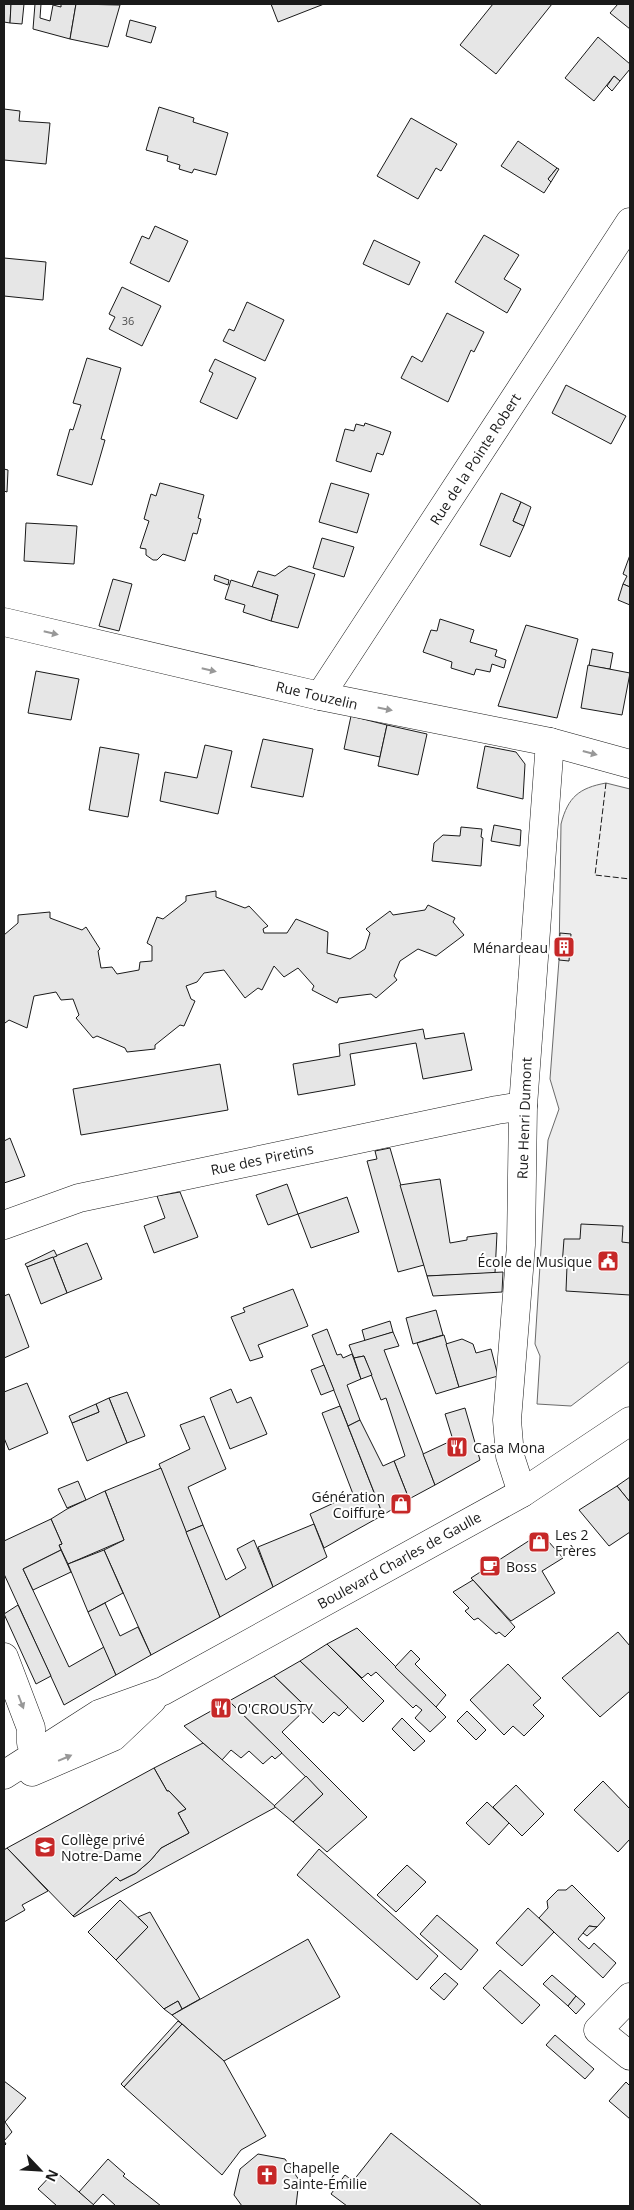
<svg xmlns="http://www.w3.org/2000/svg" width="634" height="2210" viewBox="0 0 634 2210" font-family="'Open Sans',sans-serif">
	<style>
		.green { fill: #ededed; stroke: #6a6a6a }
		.building { fill: #e6e6e6; stroke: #1a1a1a }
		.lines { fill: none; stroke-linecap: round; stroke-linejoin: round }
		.minor-casing { stroke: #1a1a1a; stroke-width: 29 }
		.secondary-casing { stroke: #1a1a1a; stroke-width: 29 }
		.minor { stroke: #fff; stroke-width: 28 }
		.secondary { stroke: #fff; stroke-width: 28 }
		.fence { stroke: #1a1a1a; stroke-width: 1; stroke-dasharray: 6 2.5; stroke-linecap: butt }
		.oneway { fill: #989898 }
		.labels { text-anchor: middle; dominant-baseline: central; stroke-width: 4; stroke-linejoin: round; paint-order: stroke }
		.number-label { font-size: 11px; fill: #4d4d4d }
		.street-label { font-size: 14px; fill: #1a1a1a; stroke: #fff }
		.poi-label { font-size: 14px; fill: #1a1a1a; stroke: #fff; text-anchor: start }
	</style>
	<rect width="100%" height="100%" fill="#fff"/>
	<!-- green -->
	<path class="green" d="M606,783L630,789V1361L571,1406L537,1404L540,1356L535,1344L548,1140L559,1109L550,1079L559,960L561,824C568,797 579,788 606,783Z"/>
	<!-- building -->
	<g class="building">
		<path d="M4,4H11L10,23L4,22Z"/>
		<path d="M11,4H24L22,24L10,23Z"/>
		<path d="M35,4H41L40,18L50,21L53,5L61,7V4H76L70,39L33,29Z"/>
		<path d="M76,4L120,5L108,47L70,39Z"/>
		<path d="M271,4H324L278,22Z"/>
		<path d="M493,4H552L496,74L460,45Z"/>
		<path d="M618,4H630V29L610,13Z"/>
		<path d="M130,20L156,27L151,43L126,36Z"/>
		<path d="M598,37L630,64V69L620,81L614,76L594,101L565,78Z"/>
		<path d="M614,76L620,81L612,91L607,86Z"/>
		<path d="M159,107L194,118L193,122L228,133L216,175L194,169L192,173L179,169L180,165L167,161L168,156L146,150Z"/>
		<path d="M4,109L20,111L19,121L50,123L46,164L4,160Z"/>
		<path d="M411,118L457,144L441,171L436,168L418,199L377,176Z"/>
		<path d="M518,141L557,168L548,179L551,182L544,193L501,166Z"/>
		<path d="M557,168L559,169L551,182L548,179Z"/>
		<path d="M155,226L188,241L169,282L130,263L142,236L149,239Z"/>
		<path d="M484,235L519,255L504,279L521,289L507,313L455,282Z"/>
		<path d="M374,240L420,262L409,285L363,264Z"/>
		<path d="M4,258L46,262L43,300L4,296Z"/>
		<path d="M122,287L161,306L142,346L109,329L115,317L109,314Z"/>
		<path d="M247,302L284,320L265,361L223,341L229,329L234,331Z"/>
		<path d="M447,313L484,332L474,352L471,350L448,402L401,378L412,356L422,362Z"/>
		<path d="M87,358L121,368L101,439L105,440L92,485L57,475L70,429L73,430L81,405L73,403Z"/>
		<path d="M215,359L256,378L237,419L200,402L213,373L209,371Z"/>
		<path d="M566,385L626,416L611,444L552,413Z"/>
		<path d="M365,423L391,432L383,455L377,453L371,472L336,461L345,429L354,431L356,424L364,426Z"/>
		<path d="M4,469L8,470L7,492L4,491Z"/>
		<path d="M160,483L204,495L198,518L201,519L197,534L193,533L185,561L163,554L157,560H153L146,555V549L140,548L149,521L144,519L151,494L156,496Z"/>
		<path d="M331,483L369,494L357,533L319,522Z"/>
		<path d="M501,493L521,502L513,521L524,526L510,557L480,545Z"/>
		<path d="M521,502L531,507L524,526L513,521Z"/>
		<path d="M26,523L77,526L74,564L24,561Z"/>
		<path d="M322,538L354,547L344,577L313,568Z"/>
		<path d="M630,555V587L623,584L627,576L623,574Z"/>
		<path d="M289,566L315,574L298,628L271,621L278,595L252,587L258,571L275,576Z"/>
		<path d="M215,575L229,580L228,585L214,580Z"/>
		<path d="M113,579L132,584L119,631L99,626Z"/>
		<path d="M231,580L278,595L271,621L243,612L245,605L225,599Z"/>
		<path d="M623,584L630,587V605L618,600Z"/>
		<path d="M440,619L474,630L470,642L497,650L495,656L506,660L504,668L492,664L490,672L476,669L474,675L451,668L452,662L423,652L431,630L437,631Z"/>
		<path d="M526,625L578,639L557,718L498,706Z"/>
		<path d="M592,649L613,653L610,669L589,666Z"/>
		<path d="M588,665L630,673L622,715L581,708Z"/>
		<path d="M36,671L79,679L71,720L28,713Z"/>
		<path d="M351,716L387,725L380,757L344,749Z"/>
		<path d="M387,725L427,734L418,775L378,766Z"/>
		<path d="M263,739L313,749L303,797L251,787Z"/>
		<path d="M205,745L232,751L218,814L160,801L165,772L197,778Z"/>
		<path d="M485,746L516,752L525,764L523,799L477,788Z"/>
		<path d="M100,747L139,754L128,817L89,810Z"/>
		<path d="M494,825L521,830L520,846L491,841Z"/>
		<path d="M461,827L482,829L481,837L483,838L481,866L432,861L434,843L443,835L460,836Z"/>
		<path d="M216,891V897L245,908L249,906L268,926L263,929L264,933H287L296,919L328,932L327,953L350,959L365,949L370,933L366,929L390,911L393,915L425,910L428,905L455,918L453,922L464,935L436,956L418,949L400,961L394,976L397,980L376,998L371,994L339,998L337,1003L312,990L314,986L298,968L284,977L274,966L262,990L258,988L245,998L224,970L204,973L197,982L186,986L191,999L195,1001L184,1026L180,1025L155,1045V1049L127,1052L125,1048L97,1036L93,1038L76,1018L79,1015L73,999L61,1000L56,992L34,996L27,1028L9,1020L5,1023L4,1022V935L18,923V915L50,912V918L82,930L86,927L100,949L98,951L101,968L112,967L117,974L139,970L140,962L152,961V946L147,943L157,917L163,919L186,901V896Z"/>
		<path d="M560,933L571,934L569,961L559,960Z"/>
		<path d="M423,1029L425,1039L464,1033L472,1070L423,1079L416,1043L350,1054L355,1085L298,1095L293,1064L340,1056L339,1044Z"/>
		<path d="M220,1064L228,1110L81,1135L73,1089Z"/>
		<path d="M10,1138L25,1176L4,1183V1141Z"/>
		<path d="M390,1148L424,1265L398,1272L367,1161L377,1159L375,1151Z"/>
		<path d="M440,1179L450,1243L467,1240V1237L497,1233L495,1273L427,1276L400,1185Z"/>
		<path d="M287,1184L298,1214L268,1225L256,1195Z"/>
		<path d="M180,1192L198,1237L154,1253L144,1226L165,1218L157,1196Z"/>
		<path d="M347,1197L359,1232L311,1248L298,1214Z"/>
		<path d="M581,1224L623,1226L622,1242L630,1243V1295L566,1291L567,1266H562L564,1239H580Z"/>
		<path d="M87,1243L102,1279L67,1293L53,1257Z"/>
		<path d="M54,1250L57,1256L27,1267L25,1264Z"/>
		<path d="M53,1257L67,1293L41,1304L27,1267Z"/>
		<path d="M503,1272L502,1292L433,1296L427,1276Z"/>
		<path d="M293,1289L308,1326L258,1345L263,1357L250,1361L231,1317L245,1312L243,1308Z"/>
		<path d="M9,1294L29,1347L4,1358V1296Z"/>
		<path d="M436,1310L443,1335L413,1344L406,1318Z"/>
		<path d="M390,1321L393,1332L365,1341L362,1330Z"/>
		<path d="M327,1329L337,1355L341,1354L343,1358L352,1354L361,1379L347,1385L360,1420L348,1426L312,1335Z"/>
		<path d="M393,1332L399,1346L384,1350L435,1485L409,1499L394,1461L405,1456L386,1398L381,1400L364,1356L354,1358L349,1345Z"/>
		<path d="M444,1335L459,1387L436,1394L417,1343Z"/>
		<path d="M462,1339L473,1344L476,1353L491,1349L498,1376L459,1387L446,1344Z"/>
		<path d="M364,1356L372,1375L361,1379L354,1358Z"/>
		<path d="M324,1365L334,1390L321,1395L311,1370Z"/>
		<path d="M27,1383L48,1433L9,1450L4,1438V1392Z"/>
		<path d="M231,1389L237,1403L251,1397L267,1434L230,1449L210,1398Z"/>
		<path d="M127,1392L145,1436L127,1443L109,1398Z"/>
		<path d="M109,1398L127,1443L87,1461L72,1423L99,1412L96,1404Z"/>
		<path d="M96,1404L99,1412L72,1423L69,1416Z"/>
		<path d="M340,1406L383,1515L324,1548L310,1514L353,1494L322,1413Z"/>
		<path d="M465,1408L480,1460L435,1485L423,1454L453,1440L445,1414Z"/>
		<path d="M204,1416L226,1469L188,1487L203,1525L186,1532L159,1464L190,1449L180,1425Z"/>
		<path d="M360,1420L383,1466L394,1461L409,1499L383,1515L348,1426Z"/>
		<path d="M161,1468L220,1617L151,1655L104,1550L124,1540L105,1491Z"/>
		<path d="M630,1477V1502L617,1486Z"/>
		<path d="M78,1481L86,1500L67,1508L58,1489Z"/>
		<path d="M617,1486L630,1502V1532L609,1546L579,1510Z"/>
		<path d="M105,1491L124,1540L68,1564L59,1545L62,1544L51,1519L67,1509Z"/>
		<path d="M51,1519L62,1544L59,1545L61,1550L23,1569L69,1667L104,1647L116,1675L64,1705L4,1574V1541Z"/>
		<path d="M314,1524L327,1557L273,1587L258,1547Z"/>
		<path d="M203,1525L226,1580L246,1568L237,1549L254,1540L273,1587L220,1617L186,1532Z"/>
		<path d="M541,1533L563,1558L542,1571L555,1593L511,1621L471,1578Z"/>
		<path d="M61,1550L71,1572L33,1590L23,1569Z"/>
		<path d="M104,1550L123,1593L88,1612L68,1564Z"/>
		<path d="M473,1580L515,1627L505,1637L499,1632L496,1634L478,1618L474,1620L465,1611L469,1608L453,1592Z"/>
		<path d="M105,1603L120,1636L138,1627L151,1655L116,1675L88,1612Z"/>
		<path d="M18,1605L51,1676L36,1684L4,1614Z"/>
		<path d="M357,1628L446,1717L430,1732L415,1718L422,1710L416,1705L413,1708L376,1672L371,1676L368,1673L362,1678L327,1644Z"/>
		<path d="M618,1632L630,1646V1691L600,1717L562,1678Z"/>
		<path d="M327,1644L384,1701L363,1722L300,1661Z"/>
		<path d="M411,1650L420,1659L415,1664L446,1695L436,1707L395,1667Z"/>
		<path d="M300,1661L348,1707L339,1716L334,1712L323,1723L274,1676Z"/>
		<path d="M508,1664L541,1698L533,1705L544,1716L524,1736L513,1726L504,1735L470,1700Z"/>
		<path d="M274,1676L307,1708L282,1732L367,1817L327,1852L293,1822L323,1794L229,1701Z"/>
		<path d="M229,1701L282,1753L275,1759L272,1756L263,1764L249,1751L241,1758L231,1750L222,1760L184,1726Z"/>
		<path d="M467,1711L486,1730L476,1740L457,1721Z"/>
		<path d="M402,1718L425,1741L414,1751L392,1729Z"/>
		<path d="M203,1743L276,1807L74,1917L73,1916L116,1877L120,1881L136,1873L150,1861L161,1848L189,1833L178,1813L186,1809L169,1791H167L154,1768Z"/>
		<path d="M154,1768L167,1791H169L186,1809L178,1813L189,1833L161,1848L150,1861L136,1873L120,1881L116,1877L73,1916L7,1848Z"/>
		<path d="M306,1776L323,1794L293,1822L274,1806Z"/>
		<path d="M603,1781L630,1809V1839L618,1852L574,1810Z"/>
		<path d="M516,1785L544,1814L522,1836L493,1807Z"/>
		<path d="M487,1802L509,1823L489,1845L466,1823Z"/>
		<path d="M7,1848L48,1891L22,1905L25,1910L4,1922V1850Z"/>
		<path d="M319,1849L438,1956L417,1980L297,1875Z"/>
		<path d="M407,1865L426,1882L396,1912L377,1895Z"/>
		<path d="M572,1885L605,1918L597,1927L589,1926L578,1939L589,1949L594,1943L616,1963L603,1978L539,1918L548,1908L547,1901L558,1890H566Z"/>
		<path d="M120,1900L148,1927L116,1960L88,1932Z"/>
		<path d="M528,1908L554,1932L522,1966L496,1943Z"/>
		<path d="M150,1912L200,1999L182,2009L178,2001L164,2009L116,1960L148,1927L138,1917Z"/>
		<path d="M437,1915L478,1950L461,1970L420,1934Z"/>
		<path d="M589,1926L597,1927L587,1936L583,1933Z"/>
		<path d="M308,1939L340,1997L224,2061L172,2015Z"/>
		<path d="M500,1970L540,2005L522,2024L483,1988Z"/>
		<path d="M445,1973L458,1984L444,2000L430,1988Z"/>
		<path d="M552,1975L576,1996L568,2006L543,1984Z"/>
		<path d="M576,1996L585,2004L576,2014L568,2006Z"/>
		<path d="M178,2001L182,2009L172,2015L164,2009Z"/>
		<path d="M178,2021L182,2024L124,2087L121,2084Z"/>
		<path d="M182,2024L224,2061L266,2136L241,2150L222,2175L124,2087Z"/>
		<path d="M555,2035L594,2069L585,2079L546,2045Z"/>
		<path d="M4,2081L26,2098L5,2122L12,2132L4,2141L6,2144L4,2146Z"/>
		<path d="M626,2082L630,2086V2119L609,2101Z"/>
		<path d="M391,2133L482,2206H347L331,2194L345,2175L353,2181Z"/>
		<path d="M258,2154L285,2159L299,2180L296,2206H242L234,2195L240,2169Z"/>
		<path d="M108,2159L125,2174L123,2176L161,2206H116L103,2194L93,2205L79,2192Z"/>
		<path d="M55,2171L95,2206H57L38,2189Z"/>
	</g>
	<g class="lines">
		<!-- minor casing -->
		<g class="minor-casing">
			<g id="minor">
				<path d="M4,622L320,696L550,742L630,764"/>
				<path d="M320,696L630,222"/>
				<path d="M4,1225L79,1198L497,1110L523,1106"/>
				<path d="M522,1493L510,1456L507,1420L521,1245L523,1106L550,742"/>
				<path d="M4,1657L31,1728V1743L37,1753"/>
				<path d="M630,1997L598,2030L630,2056"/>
			</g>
		</g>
		<!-- secondary casing -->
		<g class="secondary-casing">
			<g id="secondary">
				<path d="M32,1772L113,1737L152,1700"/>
				<path d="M4,1775L99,1714L163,1691L522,1493L630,1421"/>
			</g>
		</g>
		<!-- minor -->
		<use href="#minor" class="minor"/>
		<!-- secondary -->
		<use href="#secondary" class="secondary"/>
		<!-- fence -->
		<path class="fence" d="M606,783L595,875L630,879"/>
	</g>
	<!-- one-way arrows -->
	<defs><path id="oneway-solid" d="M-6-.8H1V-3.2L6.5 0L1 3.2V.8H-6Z" transform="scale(1.25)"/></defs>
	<g class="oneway">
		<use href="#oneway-solid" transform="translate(51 633) rotate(13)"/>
		<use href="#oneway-solid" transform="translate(209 670) rotate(13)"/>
		<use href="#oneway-solid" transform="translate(385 709) rotate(11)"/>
		<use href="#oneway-solid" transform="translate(590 753) rotate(15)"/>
		<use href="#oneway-solid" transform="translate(21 1702) rotate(69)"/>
		<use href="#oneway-solid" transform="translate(65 1758) rotate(-23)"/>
	</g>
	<!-- icons -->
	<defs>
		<g id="building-square" transform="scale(1.125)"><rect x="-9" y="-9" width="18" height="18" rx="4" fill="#c62828" stroke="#fff"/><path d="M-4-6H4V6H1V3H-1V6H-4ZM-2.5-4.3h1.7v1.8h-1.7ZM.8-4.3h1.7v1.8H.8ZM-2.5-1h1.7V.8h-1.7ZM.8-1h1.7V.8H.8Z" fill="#fff"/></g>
		<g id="civic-square" transform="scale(1.125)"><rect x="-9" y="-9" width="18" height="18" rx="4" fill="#c62828" stroke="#fff"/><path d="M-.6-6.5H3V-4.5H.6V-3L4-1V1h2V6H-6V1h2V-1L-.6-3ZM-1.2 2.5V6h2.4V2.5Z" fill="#fff"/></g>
		<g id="restaurant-square" transform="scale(1.125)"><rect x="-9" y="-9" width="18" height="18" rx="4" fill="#c62828" stroke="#fff"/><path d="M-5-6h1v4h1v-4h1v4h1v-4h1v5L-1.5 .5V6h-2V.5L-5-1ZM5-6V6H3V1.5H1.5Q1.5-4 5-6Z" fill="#fff"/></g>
		<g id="shop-square" transform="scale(1.125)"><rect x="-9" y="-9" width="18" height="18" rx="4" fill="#c62828" stroke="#fff"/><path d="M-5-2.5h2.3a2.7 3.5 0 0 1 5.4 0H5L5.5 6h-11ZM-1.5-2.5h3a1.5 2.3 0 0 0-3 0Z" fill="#fff"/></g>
		<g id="cafe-square" transform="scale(1.125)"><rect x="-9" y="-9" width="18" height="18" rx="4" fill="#c62828" stroke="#fff"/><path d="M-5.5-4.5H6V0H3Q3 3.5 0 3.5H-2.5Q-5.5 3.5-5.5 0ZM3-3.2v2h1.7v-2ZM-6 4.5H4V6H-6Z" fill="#fff"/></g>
		<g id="school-square" transform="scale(1.125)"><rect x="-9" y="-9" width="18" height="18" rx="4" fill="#c62828" stroke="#fff"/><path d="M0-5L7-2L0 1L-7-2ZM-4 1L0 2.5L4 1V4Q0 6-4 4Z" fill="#fff"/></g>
		<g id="church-square" transform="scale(1.125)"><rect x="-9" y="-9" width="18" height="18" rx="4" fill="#c62828" stroke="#fff"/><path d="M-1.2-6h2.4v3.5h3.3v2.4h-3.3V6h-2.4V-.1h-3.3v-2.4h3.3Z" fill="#fff"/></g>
	</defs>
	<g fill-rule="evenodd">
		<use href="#building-square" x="564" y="947"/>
		<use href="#civic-square" x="608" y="1261"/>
		<use href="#restaurant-square" x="457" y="1447"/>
		<use href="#shop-square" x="401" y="1504"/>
		<use href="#shop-square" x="539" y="1542"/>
		<use href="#cafe-square" x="490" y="1566"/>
		<use href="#restaurant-square" x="221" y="1708"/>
		<use href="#school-square" x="45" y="1847"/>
		<use href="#church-square" x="267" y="2175"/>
	</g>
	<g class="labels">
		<!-- number labels -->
		<g class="number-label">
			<text x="128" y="320">36</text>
		</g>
		<!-- street labels -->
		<g class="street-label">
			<text transform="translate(475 459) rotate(-57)">Rue de la Pointe Robert</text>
			<text transform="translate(317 695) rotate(13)">Rue Touzelin</text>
			<text transform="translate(524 1118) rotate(-88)">Rue Henri Dumont</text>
			<text transform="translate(262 1159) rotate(-12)">Rue des Piretins</text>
			<text transform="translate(399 1560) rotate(-29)">Boulevard Charles de Gaulle</text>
		</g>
		<!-- poi labels -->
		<g class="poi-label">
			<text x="548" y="947" text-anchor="end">Ménardeau</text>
			<text x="592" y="1261" text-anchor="end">École de Musique</text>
			<text x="473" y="1447">Casa Mona</text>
			<text x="385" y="1496" text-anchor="end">Génération<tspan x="385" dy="16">Coiffure</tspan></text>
			<text x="555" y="1534">Les 2<tspan x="555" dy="16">Frères</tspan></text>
			<text x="506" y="1566">Boss</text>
			<text x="237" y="1708">O'CROUSTY</text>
			<text x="61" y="1839">Collège privé<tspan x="61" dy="16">Notre-Dame</tspan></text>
			<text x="283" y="2167">Chapelle<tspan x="283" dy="16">Sainte-Émilie</tspan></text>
		</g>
	</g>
	<!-- border -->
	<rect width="634" height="2210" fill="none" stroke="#1a1a1a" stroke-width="10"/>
	<!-- north arrow -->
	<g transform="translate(40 2170) rotate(115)" stroke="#ffffff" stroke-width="4" paint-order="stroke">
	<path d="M0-4L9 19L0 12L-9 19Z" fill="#1a1a1a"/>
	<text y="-8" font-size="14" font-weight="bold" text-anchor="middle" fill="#1a1a1a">N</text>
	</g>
</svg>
